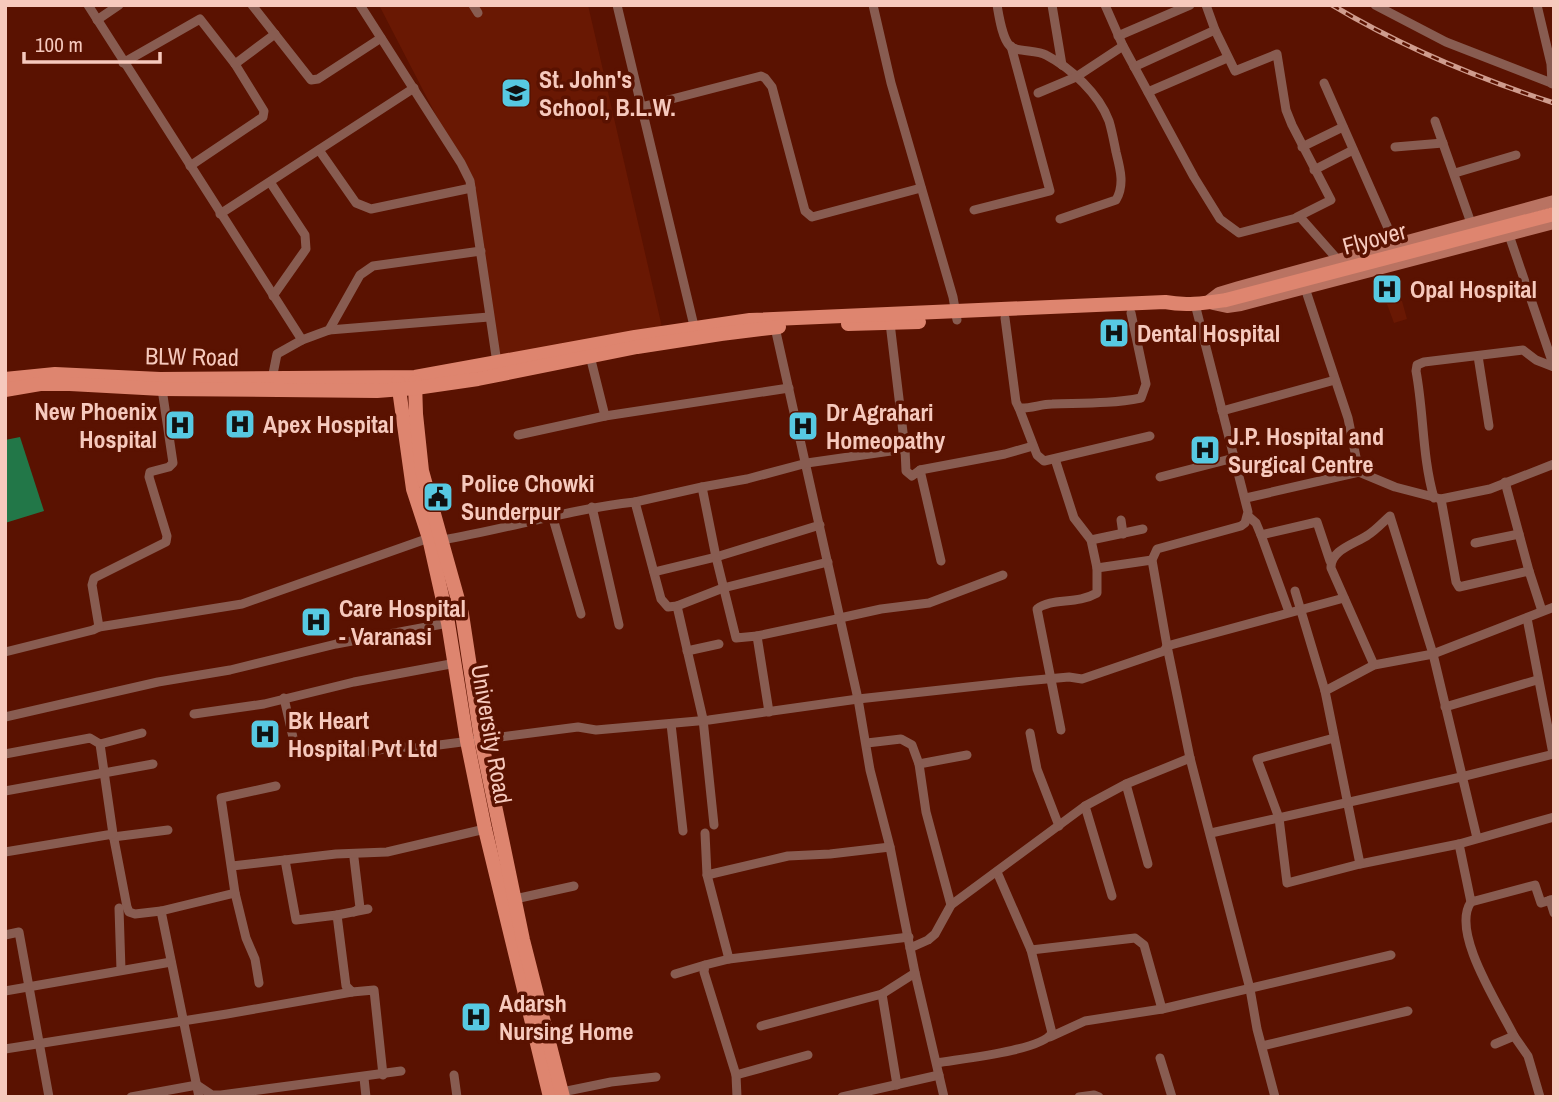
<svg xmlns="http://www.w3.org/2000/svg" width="1559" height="1102" viewBox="0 0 1559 1102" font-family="'Archivo Narrow',sans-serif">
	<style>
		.built { fill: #691803 }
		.water { fill: #227748 }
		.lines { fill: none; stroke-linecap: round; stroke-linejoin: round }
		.street { stroke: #885c51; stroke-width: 9 }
		.secondary { stroke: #b97362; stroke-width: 12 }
		.primary { stroke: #de856f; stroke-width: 14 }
		.rail-casing { stroke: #cf9c8e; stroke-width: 5 }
		.rail { stroke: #5a1201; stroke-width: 2.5; stroke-dasharray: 8; stroke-linecap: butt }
		.labels { text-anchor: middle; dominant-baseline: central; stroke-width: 7; stroke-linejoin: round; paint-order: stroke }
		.poi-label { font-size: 24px; font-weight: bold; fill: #f6c9bd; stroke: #5a1201; text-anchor: start }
		.street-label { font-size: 24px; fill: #f6c9bd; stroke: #5a1201 }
	</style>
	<rect width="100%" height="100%" fill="#5a1201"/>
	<!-- built -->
	<g class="built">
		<path d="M379,5H588L662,327L500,356L470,181Z"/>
		<path d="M1387,274L1399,301H1402L1407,319L1394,323L1377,277Z"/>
	</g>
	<!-- water -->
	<path class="water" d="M20,437L44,511L5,523V440Z"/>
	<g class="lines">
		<!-- street -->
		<g class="street">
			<path d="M88,5L302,340L277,354L272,379"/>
			<path d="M252,5L311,80L318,79L381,38"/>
			<path d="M360,5L461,163L470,181L497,363"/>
			<path d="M473,5L478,13"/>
			<path d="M617,5L695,330"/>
			<path d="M873,5L891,83L953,297L957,320"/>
			<path d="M997,5C999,16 1002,38 1010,46C1016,52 1037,50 1046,55C1071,68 1099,94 1109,121C1112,131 1114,142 1116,152C1120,168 1125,185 1116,200L1060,219"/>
			<path d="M1052,5L1062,65"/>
			<path d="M1105,5L1123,46L1194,177L1220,219L1239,233L1300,217L1338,260"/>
			<path d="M1206,5L1215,30L1235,71L1277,54L1286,110L1292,125L1331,200L1297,217"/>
			<path d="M1375,5L1446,42L1554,84"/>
			<path d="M1537,5L1551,64L1552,84"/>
			<path d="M97,20L119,5"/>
			<path d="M1118,36L1190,5"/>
			<path d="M123,63L200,19L235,64L264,111L263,117L190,166"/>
			<path d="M235,64L275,34"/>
			<path d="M1134,67L1215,30"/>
			<path d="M1324,83L1395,244"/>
			<path d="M1148,92L1227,58"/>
			<path d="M1038,93L1076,77L1123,46"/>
			<path d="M641,107L761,76L765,78L772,87L805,211L812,217L921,188"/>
			<path d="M1435,121L1471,223"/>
			<path d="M1302,147L1343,127"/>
			<path d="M1395,147L1443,143"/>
			<path d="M319,150L356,203L371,209L471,188"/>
			<path d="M1314,170L1353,150"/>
			<path d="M1455,173L1516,155"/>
			<path d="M270,182L305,235L306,249L273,296"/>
			<path d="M974,210L1050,191L1011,46"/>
			<path d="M220,214L414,88"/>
			<path d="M1509,235L1554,367"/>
			<path d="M1305,288L1348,418L1359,472"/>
			<path d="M1195,304L1248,512L1245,523L1241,526L1157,549L1152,560L1167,646L1190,758L1250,989L1257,1029L1275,1097"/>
			<path d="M1005,318L1016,402L1019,408C1030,409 1041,404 1052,404C1083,403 1111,404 1141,398L1146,384L1131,313"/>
			<path d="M774,323L858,699L870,770L890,847L915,973L944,1097"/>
			<path d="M890,323L905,449L906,471L912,476L920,470L941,561"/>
			<path d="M329,330L489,317"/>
			<path d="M302,340L329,330L360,275L373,266L481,251"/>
			<path d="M1478,356L1489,426"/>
			<path d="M1019,408L1037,455L1044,461L1150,436"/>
			<path d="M1222,411L1335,380"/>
			<path d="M605,416L789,388"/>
			<path d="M518,435L605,416L590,356"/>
			<path d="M1055,459L1074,518L1091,540L1097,568"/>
			<path d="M920,470L1005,454L1033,446"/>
			<path d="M1160,477L1234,458"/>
			<path d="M1505,482L1529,571L1542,611"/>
			<path d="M1246,498L1359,472L1395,487L1441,499L1490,489L1554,464"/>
			<path d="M1434,498C1422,457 1424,413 1416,371L1417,365L1424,362L1523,350L1536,360L1554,367"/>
			<path d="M1441,499L1456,582L1459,587L1529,571"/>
			<path d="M635,502L702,487"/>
			<path d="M592,507L619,625"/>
			<path d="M552,515L581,614"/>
			<path d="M1248,516L1256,523L1261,535L1289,612"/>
			<path d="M1121,520L1123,534"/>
			<path d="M1261,535L1317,522L1330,561"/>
			<path d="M442,540C507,529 570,509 635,502L661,599L668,607L677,606L723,588L828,562"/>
			<path d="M1091,540L1143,529"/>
			<path d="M1475,543L1519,534"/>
			<path d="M654,572L716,557L820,525"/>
			<path d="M1295,591L1325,691"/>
			<path d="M677,606L703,719L714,825"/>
			<path d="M1554,607L1433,654L1374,665L1325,691L1360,864L1459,844L1554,817"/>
			<path d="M840,618L881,609L929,603L1003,575"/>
			<path d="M1527,618L1553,754"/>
			<path d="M99,627L242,604L429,538"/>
			<path d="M757,636L837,619"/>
			<path d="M687,651L719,644"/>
			<path d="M5,652L93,630L99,627L92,585L94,578L166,542L167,536L149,477L150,472L169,467L173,463L162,389"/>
			<path d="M1374,665L1331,568C1330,550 1355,544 1368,535C1376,530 1383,522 1390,516L1433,654L1477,838"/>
			<path d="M284,698L297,755L337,752L345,754L402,747L416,748L578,727L596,730L709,720L858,699L1014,682L1069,677L1082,679L1164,651L1167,646L1344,598"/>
			<path d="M1445,707L1537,680"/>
			<path d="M769,712L757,636L736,638L716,557L702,487L747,479L807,463L905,449"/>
			<path d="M194,714L264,704L354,682L456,663"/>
			<path d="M5,717L158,682L230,670L336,644L448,623"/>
			<path d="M671,724L683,831"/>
			<path d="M1061,730L1037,609C1052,597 1076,605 1097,593V568L1152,560"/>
			<path d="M1030,733L1037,769L1059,826"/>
			<path d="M1334,738L1257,759L1279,818L1287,883L1360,864"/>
			<path d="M867,743L901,739L912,745L919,764L926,812L951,905"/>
			<path d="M100,744L142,733"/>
			<path d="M5,754L90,738L100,744L113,834L127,907L129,912L135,914L161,911L199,1097"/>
			<path d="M919,764L967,755"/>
			<path d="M1126,784L1148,864"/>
			<path d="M5,791L153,764"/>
			<path d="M1085,806L1112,896"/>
			<path d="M705,833L707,875L729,959"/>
			<path d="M1211,833L1461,777L1554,754"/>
			<path d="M113,837L168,830"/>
			<path d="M1459,844L1471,902L1535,885L1541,903L1554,899"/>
			<path d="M5,852L113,834"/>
			<path d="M354,858L360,908L354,912"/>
			<path d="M285,860L296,920L337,915L346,986L352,992L374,990L383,1075"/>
			<path d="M232,866L336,854L387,852L485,829"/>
			<path d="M997,872L1031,950L1135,938L1144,945L1162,1009L1391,955"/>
			<path d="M707,875L788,856L830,854L890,847"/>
			<path d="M235,893L246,938L255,959L259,983"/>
			<path d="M515,899L574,886"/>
			<path d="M1550,900L1554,913"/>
			<path d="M1471,902C1450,932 1500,1007 1514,1036"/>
			<path d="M119,908L121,970"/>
			<path d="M161,911L235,893L221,798L276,786"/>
			<path d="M337,915L368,909"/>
			<path d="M5,935L19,932L49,1097"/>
			<path d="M910,948L928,940L935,934L951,905L1085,806L1126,784L1190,758"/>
			<path d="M675,974L705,965"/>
			<path d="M5,991L171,962"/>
			<path d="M882,994L897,1085"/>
			<path d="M761,1026L882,994L915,973"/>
			<path d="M1050,1037L1085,1021L1162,1009"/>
			<path d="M1495,1044L1514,1036L1528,1056L1540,1097"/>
			<path d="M1262,1046L1408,1011"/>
			<path d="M5,1049L227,1014L352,992"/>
			<path d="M1160,1058L1172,1097"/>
			<path d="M937,1063C959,1059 1041,1051 1052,1033L1031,950"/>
			<path d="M454,1075L457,1097"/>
			<path d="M736,1075L808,1055"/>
			<path d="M364,1078L366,1097"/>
			<path d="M562,1092L611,1082L656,1077"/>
			<path d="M131,1097L197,1085L212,1095H221L401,1071"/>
			<path d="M737,1097L736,1075L704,972L705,965L729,959L909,937"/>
			<path d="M842,1097L939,1075"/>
			<path d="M1079,1097L1094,1095L1099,1097"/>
		</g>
		<!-- secondary -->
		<g class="secondary">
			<path d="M1206,303L1219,293L1239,287L1554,201"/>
			<path d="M1213,304L1227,307L1241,305L1554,223"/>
		</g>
		<!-- primary -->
		<g class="primary">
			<path d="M848,324L919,322"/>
			<path d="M5,379L55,374L160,379L415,377L635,337L750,320L1165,302C1186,306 1205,303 1226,300L1554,214"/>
			<path d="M398,382L413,489L429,538L448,623L467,741L485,829L550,1097"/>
			<path d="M415,382L416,414L422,471L462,614L481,739L502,839L523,940L563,1097"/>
			<path d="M5,390L40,384H70L162,389L377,391L416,388L478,379L637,347L721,334L779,327"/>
		</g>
		<!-- rail casing -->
		<g class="rail-casing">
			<path id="rail" d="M1332,5C1402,47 1477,78 1554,103"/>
		</g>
		<!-- rail -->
		<use href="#rail" class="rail"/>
	</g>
	<!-- icons -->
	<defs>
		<g id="school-square" transform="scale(1.575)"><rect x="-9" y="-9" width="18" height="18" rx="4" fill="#57c9e2" stroke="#5a1201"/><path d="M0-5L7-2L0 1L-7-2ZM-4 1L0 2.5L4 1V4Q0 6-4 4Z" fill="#111"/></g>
		<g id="hospital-square" transform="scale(1.575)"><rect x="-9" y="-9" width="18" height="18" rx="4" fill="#57c9e2" stroke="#5a1201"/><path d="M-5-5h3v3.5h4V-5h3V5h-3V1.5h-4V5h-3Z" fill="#111"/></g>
		<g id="civic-square" transform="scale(1.575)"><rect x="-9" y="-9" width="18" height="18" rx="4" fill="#57c9e2" stroke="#5a1201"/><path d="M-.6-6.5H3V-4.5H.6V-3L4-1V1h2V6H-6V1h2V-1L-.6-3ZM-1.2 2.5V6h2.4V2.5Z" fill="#111"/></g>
	</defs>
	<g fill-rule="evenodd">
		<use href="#school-square" x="516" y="93"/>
		<use href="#hospital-square" x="1387" y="289"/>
		<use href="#hospital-square" x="1114" y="333"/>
		<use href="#hospital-square" x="240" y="424"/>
		<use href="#hospital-square" x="180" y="425"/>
		<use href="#hospital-square" x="803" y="426"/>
		<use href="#hospital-square" x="1205" y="450"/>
		<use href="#civic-square" x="438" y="497"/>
		<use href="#hospital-square" x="316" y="622"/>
		<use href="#hospital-square" x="265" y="734"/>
		<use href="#hospital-square" x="476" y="1017"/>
	</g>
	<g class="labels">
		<!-- poi labels -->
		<g class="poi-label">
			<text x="539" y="79">St. John's<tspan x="539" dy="28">School, B.L.W.</tspan></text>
			<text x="1410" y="289">Opal Hospital</text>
			<text x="1137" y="333">Dental Hospital</text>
			<text x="157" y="411" text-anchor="end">New Phoenix<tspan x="157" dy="28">Hospital</tspan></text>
			<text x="826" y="412">Dr Agrahari<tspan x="826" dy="28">Homeopathy</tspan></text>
			<text x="263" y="424">Apex Hospital</text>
			<text x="1228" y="436">J.P. Hospital and<tspan x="1228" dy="28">Surgical Centre</tspan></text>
			<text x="461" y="483">Police Chowki<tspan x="461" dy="28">Sunderpur</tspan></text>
			<text x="339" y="608">Care Hospital<tspan x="339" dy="28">- Varanasi</tspan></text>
			<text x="288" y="720">Bk Heart<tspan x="288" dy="28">Hospital Pvt Ltd</tspan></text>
			<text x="499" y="1003">Adarsh<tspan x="499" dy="28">Nursing Home</tspan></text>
		</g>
		<!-- street labels -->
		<g class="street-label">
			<text transform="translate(1374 238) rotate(-15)">Flyover</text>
			<text transform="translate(192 356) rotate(1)">BLW Road</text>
			<text transform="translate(492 734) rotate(80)">University Road</text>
		</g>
	</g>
	<!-- border -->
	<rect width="1559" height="1102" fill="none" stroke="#f6c9bd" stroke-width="14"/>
	<!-- scale -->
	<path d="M24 52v10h136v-10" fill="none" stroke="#f6c9bd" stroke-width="3.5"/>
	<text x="35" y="52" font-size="21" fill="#f6c9bd" stroke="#5a1201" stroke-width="5" paint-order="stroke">100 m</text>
</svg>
